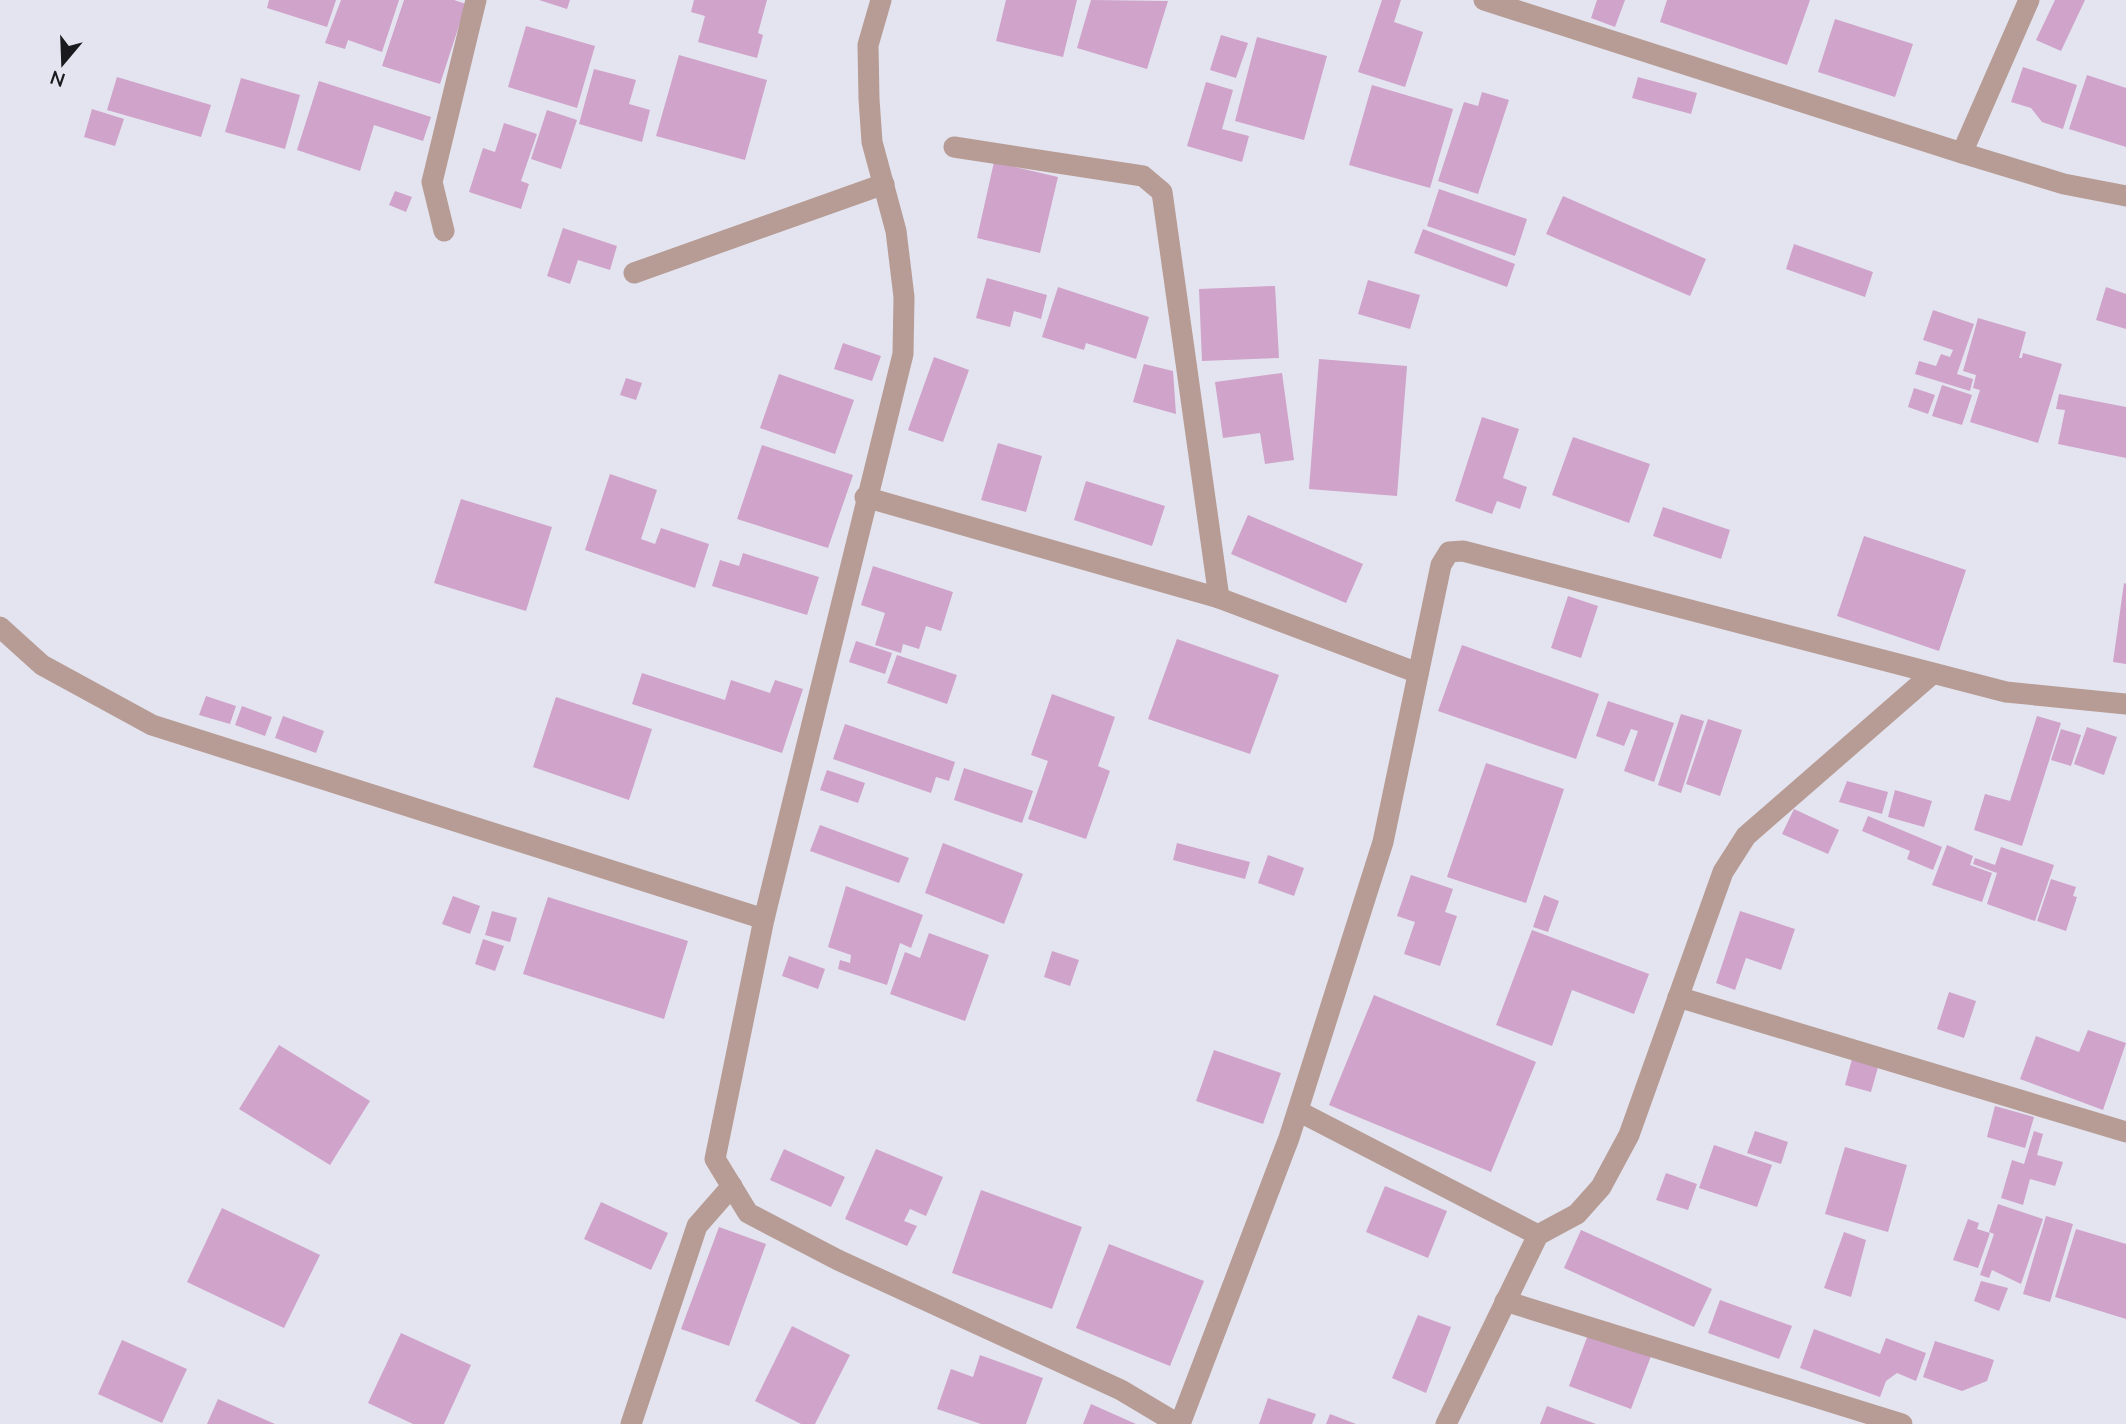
<svg xmlns="http://www.w3.org/2000/svg" width="2126" height="1424" viewBox="0 0 2126 1424" font-family="'Nunito Sans',sans-serif">
	<style>
		.building { fill: #cfa3ca }
		.lines { fill: none; stroke-linecap: round; stroke-linejoin: round }
		.minor { stroke: #b69c94; stroke-width: 21 }
	</style>
	<rect width="100%" height="100%" fill="#e4e4f0"/>
	<!-- building -->
	<g class="building">
		<path d="M269,0H336L327,27L267,8Z"/>
		<path d="M341,0H399L382,52L348,40L345,49L325,43Z"/>
		<path d="M404,0H454L466,4L440,84L382,66Z"/>
		<path d="M539,0H570L567,9Z"/>
		<path d="M694,0H767L758,33L763,35L757,58L698,42L705,16L691,12Z"/>
		<path d="M1006,0H1077L1063,57L996,41Z"/>
		<path d="M1091,0L1168,1L1147,69L1077,48Z"/>
		<path d="M1382,0H1401L1394,22L1423,32L1405,87L1358,72Z"/>
		<path d="M1597,0H1625L1615,27L1591,18Z"/>
		<path d="M1667,0H1810L1787,65L1660,22Z"/>
		<path d="M2055,0H2085L2061,51L2036,40Z"/>
		<path d="M1835,19L1913,44L1895,97L1818,72Z"/>
		<path d="M526,26L595,46L577,108L508,87Z"/>
		<path d="M1221,35L1248,43L1236,78L1210,70Z"/>
		<path d="M1257,37L1327,56L1304,140L1235,121Z"/>
		<path d="M679,55L767,80L745,160L656,136Z"/>
		<path d="M2023,67L2077,85L2063,129L2042,122L2031,108L2011,102Z"/>
		<path d="M594,69L636,80L629,104L650,110L642,142L579,124Z"/>
		<path d="M2087,75L2126,88V147L2069,129Z"/>
		<path d="M117,77L211,105L201,137L107,110Z"/>
		<path d="M1638,77L1697,93L1691,114L1632,98Z"/>
		<path d="M241,78L300,95L285,149L225,132Z"/>
		<path d="M319,81L431,117L423,141L374,125L360,171L297,150Z"/>
		<path d="M1206,82L1233,90L1222,129L1249,136L1242,162L1187,146Z"/>
		<path d="M1372,85L1453,109L1430,188L1349,165Z"/>
		<path d="M1482,92L1509,100L1478,194L1438,181L1464,102L1478,106Z"/>
		<path d="M92,109L124,119L115,146L84,137Z"/>
		<path d="M547,110L577,120L561,169L531,159Z"/>
		<path d="M504,123L537,134L521,181L529,184L521,209L469,192L483,148L495,152Z"/>
		<path d="M994,162L1058,177L1040,253L977,238Z"/>
		<path d="M1439,189L1527,219L1515,256L1427,226Z"/>
		<path d="M395,191L412,197L406,212L389,205Z"/>
		<path d="M1563,196L1706,259L1690,296L1546,234Z"/>
		<path d="M563,228L617,246L610,270L578,260L570,284L547,276Z"/>
		<path d="M1423,229L1515,264L1507,287L1414,253Z"/>
		<path d="M1794,244L1873,272L1865,297L1786,269Z"/>
		<path d="M987,278L1047,295L1041,319L1014,311L1010,327L976,318Z"/>
		<path d="M1368,280L1420,295L1410,329L1358,314Z"/>
		<path d="M1275,286L1279,358L1202,361L1199,289Z"/>
		<path d="M1058,287L1149,317L1136,359L1086,343L1084,350L1042,337Z"/>
		<path d="M2106,287L2126,294V329L2096,320Z"/>
		<path d="M1933,310L1974,324L1957,374L1973,379L1970,391L1915,374L1919,361L1936,366L1941,354L1950,357L1953,350L1923,340Z"/>
		<path d="M1978,318L2026,332L2019,358H2022L2023,353L2062,364L2038,443L1970,422L1980,390L1973,388L1976,375L1963,371Z"/>
		<path d="M843,343L881,356L872,381L834,369Z"/>
		<path d="M934,357L969,370L943,442L908,430Z"/>
		<path d="M1319,359L1407,366L1397,496L1309,489Z"/>
		<path d="M1144,364L1173,371L1176,414L1133,402Z"/>
		<path d="M1282,373L1294,460L1265,464L1260,433L1223,438L1215,382Z"/>
		<path d="M779,374L854,400L835,454L760,428Z"/>
		<path d="M626,378L642,383L636,400L620,395Z"/>
		<path d="M1942,385L1972,395L1962,425L1932,416Z"/>
		<path d="M1914,388L1935,395L1928,414L1908,407Z"/>
		<path d="M2059,394L2126,407V458L2058,444L2065,410L2056,409Z"/>
		<path d="M1482,417L1519,429L1503,478L1527,487L1520,509L1497,501L1492,514L1455,501Z"/>
		<path d="M1573,437L1650,464L1629,523L1552,495Z"/>
		<path d="M998,443L1042,456L1026,512L981,500Z"/>
		<path d="M762,445L853,475L828,548L737,519Z"/>
		<path d="M610,474L657,490L641,539L655,544L661,528L709,544L695,588L585,550Z"/>
		<path d="M1086,481L1165,506L1152,546L1074,520Z"/>
		<path d="M461,499L552,527L526,611L434,583Z"/>
		<path d="M1663,507L1730,530L1721,559L1653,536Z"/>
		<path d="M1248,515L1363,564L1346,603L1231,554Z"/>
		<path d="M1864,536L1966,570L1939,651L1837,616Z"/>
		<path d="M743,553L819,577L807,615L712,586L720,560L739,566Z"/>
		<path d="M873,566L953,592L941,631L926,626L919,649L903,644L901,653L875,645L885,613L861,605Z"/>
		<path d="M2124,583L2126,584V664L2113,662Z"/>
		<path d="M1568,596L1598,606L1581,658L1551,648Z"/>
		<path d="M1177,639L1279,675L1250,754L1148,719Z"/>
		<path d="M856,641L892,653L885,674L849,662Z"/>
		<path d="M1462,645L1599,694L1576,759L1438,711Z"/>
		<path d="M897,655L957,675L947,704L887,683Z"/>
		<path d="M642,673L725,700L731,680L770,693L775,680L803,689L782,753L632,704Z"/>
		<path d="M1052,694L1115,717L1098,766L1110,771L1086,839L1028,819L1048,761L1031,755Z"/>
		<path d="M206,696L236,706L230,724L199,715Z"/>
		<path d="M556,697L652,729L629,800L533,767Z"/>
		<path d="M1608,701L1674,723L1654,782L1624,771L1638,731L1631,729L1624,746L1596,736Z"/>
		<path d="M242,706L272,717L265,736L235,725Z"/>
		<path d="M1681,714L1704,721L1681,793L1658,785Z"/>
		<path d="M283,716L324,731L316,753L275,738Z"/>
		<path d="M2037,716L2061,723L2022,846L1974,830L1985,794L2010,801Z"/>
		<path d="M1708,719L1742,730L1720,796L1686,784Z"/>
		<path d="M845,724L955,762L949,781L936,777L931,793L833,759Z"/>
		<path d="M2087,727L2117,737L2104,775L2074,764Z"/>
		<path d="M2061,729L2081,735L2071,766L2051,760Z"/>
		<path d="M1486,763L1564,789L1526,903L1447,877Z"/>
		<path d="M964,768L1033,791L1022,823L954,800Z"/>
		<path d="M827,770L865,783L858,803L820,790Z"/>
		<path d="M1847,781L1888,792L1882,814L1839,802Z"/>
		<path d="M1895,790L1932,801L1924,827L1888,817Z"/>
		<path d="M1794,809L1839,830L1828,854L1782,834Z"/>
		<path d="M1868,816L1942,847L1933,870L1907,859L1910,851L1862,831Z"/>
		<path d="M820,825L909,858L899,883L810,851Z"/>
		<path d="M943,843L1023,874L1004,924L925,893Z"/>
		<path d="M1177,843L1250,862L1245,879L1173,860Z"/>
		<path d="M1947,845L1973,856L1970,865L1992,873L1982,902L1932,885Z"/>
		<path d="M2001,847L2054,865L2035,921L1987,904L1997,873L1973,864L1975,858L1995,865Z"/>
		<path d="M1268,855L1304,868L1294,896L1258,883Z"/>
		<path d="M1411,875L1453,889L1445,912L1457,916L1440,966L1404,954L1415,922L1397,916Z"/>
		<path d="M2051,879L2076,887L2073,896L2077,897L2066,931L2037,921Z"/>
		<path d="M846,886L923,915L911,948L900,943L887,985L838,969L840,960L850,963L851,955L828,947Z"/>
		<path d="M1544,895L1559,901L1548,932L1533,927Z"/>
		<path d="M453,896L480,906L470,934L442,924Z"/>
		<path d="M548,897L688,941L664,1019L523,974Z"/>
		<path d="M492,911L517,918L510,942L485,935Z"/>
		<path d="M1740,911L1795,929L1781,970L1746,958L1735,990L1716,983Z"/>
		<path d="M1532,930L1649,974L1634,1014L1572,990L1552,1046L1496,1025Z"/>
		<path d="M929,933L989,955L965,1021L890,994L905,952L920,958Z"/>
		<path d="M483,939L504,946L495,971L475,964Z"/>
		<path d="M1052,951L1079,960L1070,986L1044,977Z"/>
		<path d="M789,956L825,969L818,989L782,976Z"/>
		<path d="M1949,992L1976,1001L1964,1038L1937,1029Z"/>
		<path d="M1374,995L1536,1062L1491,1172L1329,1105Z"/>
		<path d="M2088,1030L2126,1043L2103,1110L2020,1079L2036,1036L2079,1052Z"/>
		<path d="M279,1045L370,1101L330,1165L239,1109Z"/>
		<path d="M1214,1050L1281,1073L1263,1124L1196,1101Z"/>
		<path d="M1852,1059L1878,1067L1871,1092L1845,1085Z"/>
		<path d="M1995,1106L2034,1117L2025,1148L1987,1137Z"/>
		<path d="M1755,1131L1788,1142L1781,1164L1747,1153Z"/>
		<path d="M2034,1131L2043,1134L2037,1155L2063,1162L2055,1186L2030,1179L2023,1205L2001,1198L2012,1160L2024,1164Z"/>
		<path d="M1714,1145L1772,1165L1757,1207L1699,1188Z"/>
		<path d="M1845,1147L1907,1165L1888,1232L1825,1214Z"/>
		<path d="M784,1149L845,1177L831,1207L770,1180Z"/>
		<path d="M876,1149L943,1177L926,1216L910,1209L904,1221L917,1226L907,1246L845,1219Z"/>
		<path d="M1666,1173L1697,1184L1688,1210L1656,1200Z"/>
		<path d="M1385,1186L1447,1211L1428,1258L1366,1232Z"/>
		<path d="M981,1190L1082,1227L1052,1309L952,1273Z"/>
		<path d="M601,1202L668,1233L651,1270L584,1239Z"/>
		<path d="M1998,1204L2043,1219L2021,1284L1992,1270L1989,1278L1980,1275L1994,1234L1989,1232Z"/>
		<path d="M222,1208L320,1255L284,1328L187,1282Z"/>
		<path d="M2046,1216L2073,1224L2050,1302L2023,1294Z"/>
		<path d="M1968,1219L1979,1223L1977,1229L1990,1233L1978,1268L1953,1260Z"/>
		<path d="M719,1227L766,1244L729,1346L681,1329Z"/>
		<path d="M2076,1229L2126,1244V1319L2055,1297Z"/>
		<path d="M1581,1230L1712,1289L1694,1327L1564,1268Z"/>
		<path d="M1844,1232L1866,1240L1851,1297L1824,1288Z"/>
		<path d="M1109,1244L1204,1281L1170,1366L1076,1328Z"/>
		<path d="M1981,1281L2008,1288L1999,1311L1974,1301Z"/>
		<path d="M1720,1300L1792,1326L1779,1359L1708,1333Z"/>
		<path d="M1418,1315L1451,1327L1426,1393L1392,1378Z"/>
		<path d="M792,1326L850,1355L815,1424H801L755,1401Z"/>
		<path d="M1814,1329L1880,1354L1886,1338L1926,1353L1916,1381L1897,1373L1886,1381L1880,1397L1800,1368Z"/>
		<path d="M1589,1332L1651,1356L1631,1409L1569,1386Z"/>
		<path d="M401,1333L471,1365L444,1424H413L368,1403Z"/>
		<path d="M122,1340L187,1369L162,1423L98,1394Z"/>
		<path d="M1935,1341L1994,1360L1987,1381L1962,1391L1923,1377Z"/>
		<path d="M980,1355L1043,1378L1026,1424H981L937,1409L951,1369L973,1377Z"/>
		<path d="M1268,1398L1316,1414L1312,1424H1259Z"/>
		<path d="M218,1399L275,1424H207Z"/>
		<path d="M1091,1404L1136,1424H1083Z"/>
		<path d="M1547,1406L1596,1424H1540Z"/>
		<path d="M1330,1414L1356,1424H1326Z"/>
	</g>
	<g class="lines">
		<!-- minor -->
		<g class="minor">
			<path d="M881,0L868,45L869,99L872,142L896,231L904,297L903,354L764,919L715,1159L748,1213L838,1260L1121,1390L1178,1424"/>
			<path d="M1484,0L1962,153L2064,184L2126,196"/>
			<path d="M954,147L1143,176L1162,192L1219,598"/>
			<path d="M1962,153L2029,0"/>
			<path d="M444,231L432,182L476,0"/>
			<path d="M634,273L884,184"/>
			<path d="M865,497L1219,598L1418,673"/>
			<path d="M0,627L42,665L152,725L764,919"/>
			<path d="M1678,997L2126,1132"/>
			<path d="M1298,1111L1538,1235"/>
			<path d="M1505,1301L1902,1424"/>
			<path d="M631,1424L697,1226L732,1186"/>
			<path d="M1180,1424L1289,1138L1383,842L1441,565L1449,552L1463,551L2006,692L2126,704"/>
			<path d="M1446,1424L1538,1235L1577,1214L1601,1187L1629,1135L1723,872L1746,836L1932,674"/>
		</g>
	</g>
	<!-- north arrow -->
	<g transform="translate(63 63) rotate(199)" stroke="#e4e4f0" stroke-width="5" paint-order="stroke">
	<path d="M0-5L12 26L0 18L-12 26Z" fill="#1a1a1e"/>
	<text y="-10" font-size="19" font-weight="bold" text-anchor="middle" fill="#1a1a1e">N</text>
	</g>
</svg>
